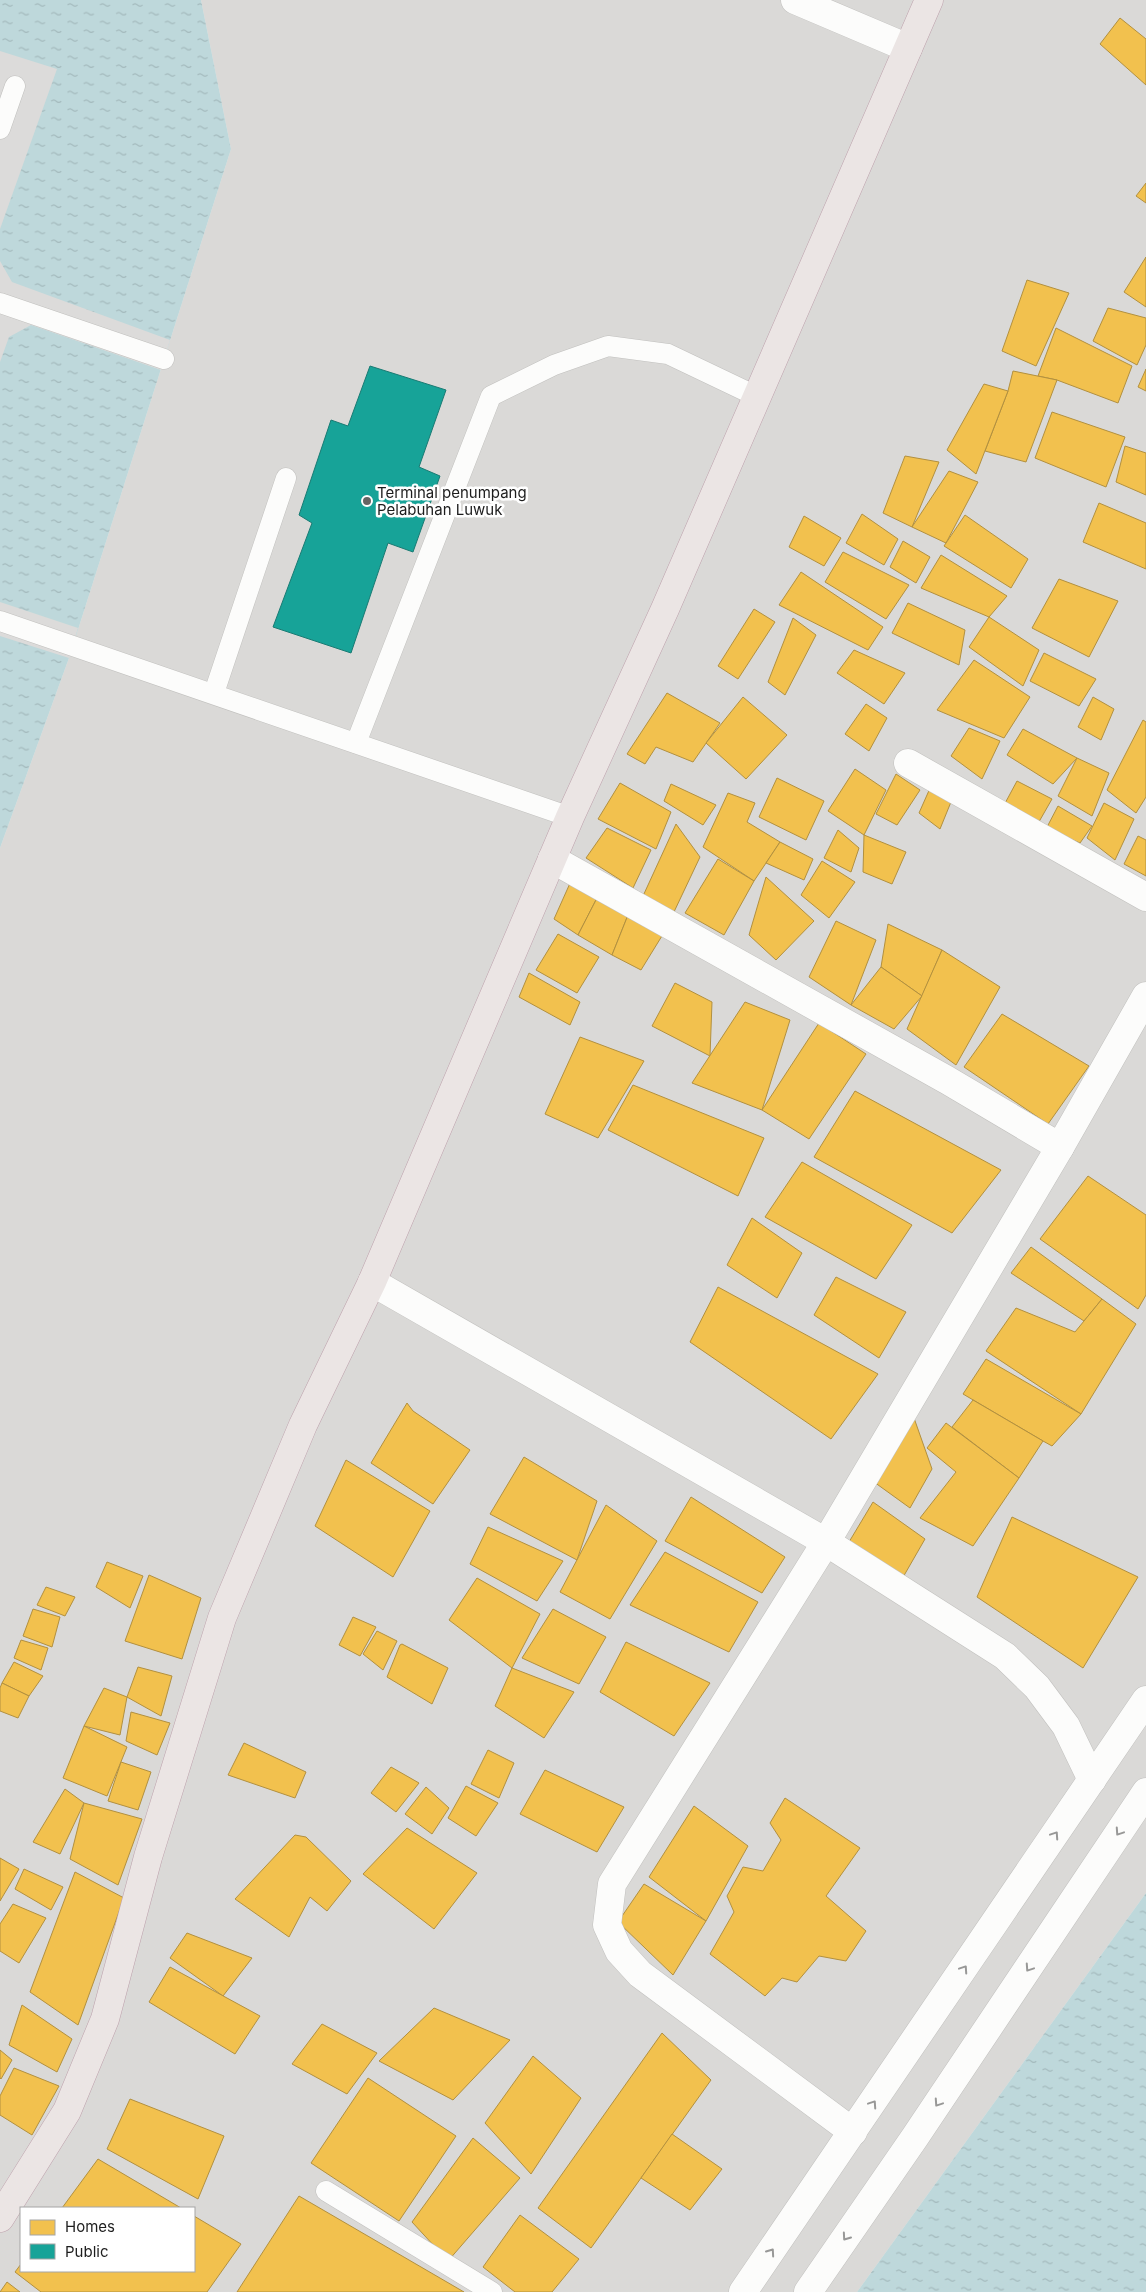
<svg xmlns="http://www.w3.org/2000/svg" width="1146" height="2292" viewBox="0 0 1146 2292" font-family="Inter,sans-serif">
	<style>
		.residential { fill: #dad9d7; fill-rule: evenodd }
		.water { fill: url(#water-ripples) }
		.pier { fill: #dcdbda }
		.homes { fill: #f2c14e; stroke: #b2903f }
		.public { fill: #17a398; stroke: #197b73 }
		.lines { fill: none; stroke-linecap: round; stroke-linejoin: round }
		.service-casing { stroke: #c1c0be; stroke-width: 21 }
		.minor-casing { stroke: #c1c0be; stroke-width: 29 }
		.tertiary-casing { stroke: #c1c0be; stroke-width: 29 }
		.trunk-casing { stroke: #bda1ac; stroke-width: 29 }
		.service { stroke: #fcfcfb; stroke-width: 20 }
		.minor { stroke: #fcfcfb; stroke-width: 28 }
		.tertiary { stroke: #fcfcfb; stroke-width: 28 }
		.trunk { stroke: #ebe5e4; stroke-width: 28 }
		.oneway { stroke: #989897 }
		.poi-dot { fill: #656463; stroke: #fff; stroke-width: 2 }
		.labels { text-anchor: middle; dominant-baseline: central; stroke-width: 5; stroke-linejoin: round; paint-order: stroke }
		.poi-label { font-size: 15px; fill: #1d1d1d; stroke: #fff; text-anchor: start }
	</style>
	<defs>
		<pattern id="water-ripples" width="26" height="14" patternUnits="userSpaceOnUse" patternTransform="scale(1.25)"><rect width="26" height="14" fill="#bed8db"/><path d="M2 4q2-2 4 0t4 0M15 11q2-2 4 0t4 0" fill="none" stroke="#a3b9bc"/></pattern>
	</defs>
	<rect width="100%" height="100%" fill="#ebe9e6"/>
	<!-- residential -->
	<path class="residential" d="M201,0H1146V1893L857,2292H0V848L69,658L231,149ZM21,2208H194V2271H21Z"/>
	<!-- water -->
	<g class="water">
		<path d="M0,0H201L231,149L69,658L0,848Z"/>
		<path d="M1146,1893V2292H857Z"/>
	</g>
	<!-- pier -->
	<g class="pier">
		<path d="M0,51L57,69L0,229Z"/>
		<path d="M0,261L12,282L170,340L161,370L31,325L9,337L0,362Z"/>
		<path d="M0,602L78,628L69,658L0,636Z"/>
	</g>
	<!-- homes -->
	<g class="homes">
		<path d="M1120,18L1146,39V85L1100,44Z"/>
		<path d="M1146,183V203L1136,196Z"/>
		<path d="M1146,257V307L1124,292Z"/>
		<path d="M1027,280L1069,293L1036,366L1002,351Z"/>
		<path d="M1108,308L1146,318V345L1137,365L1093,341Z"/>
		<path d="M1056,328L1132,366L1118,403L1057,380L1038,376Z"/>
		<path d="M1146,369V391L1138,387Z"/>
		<path d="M1013,371L1057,380L1026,462L985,451L1008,391Z"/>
		<path d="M984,384L1008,391L976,474L947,450Z"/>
		<path d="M1052,412L1125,437L1106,487L1035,458Z"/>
		<path d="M1125,446L1146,453V495L1116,482Z"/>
		<path d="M905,456L939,462L912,527L883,513Z"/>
		<path d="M949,471L978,482L946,543L912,527Z"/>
		<path d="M1099,503L1146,523V569L1083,542Z"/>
		<path d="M862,514L898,539L884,565L846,543Z"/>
		<path d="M965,515L1028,559L1011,588L944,546Z"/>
		<path d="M804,516L841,538L824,566L789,547Z"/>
		<path d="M903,541L930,557L916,583L890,567Z"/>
		<path d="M843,552L909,585L886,619L825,582Z"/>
		<path d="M941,555L1007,596L989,617L921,588Z"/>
		<path d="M801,572L883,627L868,650L779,605Z"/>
		<path d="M1059,579L1118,601L1089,657L1032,628Z"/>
		<path d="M908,603L965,630L959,665L892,633Z"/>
		<path d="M754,609L775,622L738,679L718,666Z"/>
		<path d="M989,617L1039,650L1023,686L969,647Z"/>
		<path d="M793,618L816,635L785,695L768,682Z"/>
		<path d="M854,650L905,673L884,704L837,673Z"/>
		<path d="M1044,653L1096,679L1079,706L1030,681Z"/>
		<path d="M974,660L1030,697L1004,738L937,710Z"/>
		<path d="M667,693L720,723L693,762L656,747L645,764L627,754Z"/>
		<path d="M743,697L787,735L746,779L706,743Z"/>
		<path d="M1093,697L1114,709L1101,740L1078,727Z"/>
		<path d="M866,704L887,718L869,751L845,734Z"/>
		<path d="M1143,720L1146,722V797L1136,813L1107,790Z"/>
		<path d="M969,728L1000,741L982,779L951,756Z"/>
		<path d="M1023,729L1077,758L1053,784L1007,755Z"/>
		<path d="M1077,758L1109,773L1092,816L1058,796Z"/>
		<path d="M855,769L886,790L864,835L828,811Z"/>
		<path d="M896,774L920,790L897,825L876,814Z"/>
		<path d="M777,778L824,801L806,840L759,817Z"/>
		<path d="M1017,781L1052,799L1036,827L1003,807Z"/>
		<path d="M620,783L671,812L656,849L598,819Z"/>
		<path d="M671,784L716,805L703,825L664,801Z"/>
		<path d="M931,786L953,797L940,829L919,813Z"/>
		<path d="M728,793L755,803L747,822L780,842L754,881L703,847Z"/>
		<path d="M1104,803L1134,819L1115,860L1087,838Z"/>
		<path d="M1058,806L1092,826L1080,843L1046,829Z"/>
		<path d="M676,824L700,857L673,914L643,896Z"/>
		<path d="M607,828L651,850L633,888L586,858Z"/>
		<path d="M838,830L859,848L851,872L824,858Z"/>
		<path d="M864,835L906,852L892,884L863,872Z"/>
		<path d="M1138,836L1146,840V876L1124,864Z"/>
		<path d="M780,842L813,859L804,880L766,863Z"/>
		<path d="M718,859L754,881L724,935L685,913Z"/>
		<path d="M822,861L855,882L829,918L801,895Z"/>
		<path d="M766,877L814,921L776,960L749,935Z"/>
		<path d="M571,881L597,898L578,935L554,919Z"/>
		<path d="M597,898L628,915L612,955L578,935Z"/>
		<path d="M628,915L665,931L641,970L612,955Z"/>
		<path d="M836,921L876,940L851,1005L809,977Z"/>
		<path d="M888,924L942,950L922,996L881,967Z"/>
		<path d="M558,934L599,957L577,993L536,970Z"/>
		<path d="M942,950L1000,987L956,1065L907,1029Z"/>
		<path d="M881,967L922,996L894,1029L851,1005Z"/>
		<path d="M529,973L580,1002L570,1025L519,997Z"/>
		<path d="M675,983L712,1002L710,1056L652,1026Z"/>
		<path d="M745,1002L790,1020L762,1110L692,1083Z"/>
		<path d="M1002,1014L1089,1066L1048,1124L964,1067Z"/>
		<path d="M819,1023L866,1054L809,1139L762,1110Z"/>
		<path d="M580,1037L644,1061L598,1138L545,1114Z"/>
		<path d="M633,1085L764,1138L738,1196L608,1130Z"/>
		<path d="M855,1091L1001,1170L952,1233L814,1157Z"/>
		<path d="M802,1162L912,1225L876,1279L765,1217Z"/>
		<path d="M1088,1176L1146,1215V1295L1138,1309L1040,1239Z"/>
		<path d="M752,1218L802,1253L777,1298L727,1265Z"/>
		<path d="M1031,1247L1102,1299L1084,1321L1011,1273Z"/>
		<path d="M836,1277L906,1312L879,1358L814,1315Z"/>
		<path d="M718,1287L878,1374L831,1439L690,1342Z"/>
		<path d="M1102,1299L1136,1324L1081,1414L986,1351L1016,1308L1075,1332Z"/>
		<path d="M986,1359L1081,1414L1052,1446L1043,1441L963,1394Z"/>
		<path d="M973,1400L1043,1441L1019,1478L952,1427Z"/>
		<path d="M407,1403L413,1411L470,1450L433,1504L371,1463Z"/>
		<path d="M914,1418L932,1469L910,1508L874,1482Z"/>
		<path d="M946,1423L1019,1478L973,1546L920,1518L956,1472L927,1448Z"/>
		<path d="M524,1457L597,1501L577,1560L490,1514Z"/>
		<path d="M346,1460L430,1511L393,1577L315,1526Z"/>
		<path d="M691,1497L785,1557L762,1593L665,1541Z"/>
		<path d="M873,1502L925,1539L902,1579L849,1542Z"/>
		<path d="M606,1505L657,1541L610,1619L560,1592Z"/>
		<path d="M1012,1517L1138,1577L1083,1668L977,1597Z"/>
		<path d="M488,1527L563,1561L537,1601L470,1564Z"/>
		<path d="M665,1552L758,1602L729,1652L630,1605Z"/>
		<path d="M107,1562L143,1576L130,1608L96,1587Z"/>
		<path d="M149,1575L201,1598L182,1659L125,1641Z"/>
		<path d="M477,1578L540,1614L512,1668L449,1620Z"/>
		<path d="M46,1587L75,1597L65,1616L37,1605Z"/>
		<path d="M33,1609L60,1617L52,1647L23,1636Z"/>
		<path d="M553,1609L606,1637L579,1684L522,1658Z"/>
		<path d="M353,1617L376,1627L360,1656L339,1645Z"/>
		<path d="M377,1631L397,1641L383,1670L363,1654Z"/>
		<path d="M21,1640L48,1648L41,1670L14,1658Z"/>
		<path d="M626,1642L710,1683L674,1736L600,1692Z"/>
		<path d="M402,1644L448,1668L432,1704L387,1677L400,1645Z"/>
		<path d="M14,1662L43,1676L29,1696L2,1683Z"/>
		<path d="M138,1667L172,1676L161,1716L127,1697Z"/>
		<path d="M512,1668L574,1692L544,1738L495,1706Z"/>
		<path d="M2,1683L29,1696L18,1718L0,1711V1688Z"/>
		<path d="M104,1688L127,1697L120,1735L84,1726Z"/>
		<path d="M131,1712L170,1723L157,1755L126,1741Z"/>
		<path d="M84,1726L127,1747L107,1796L63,1778Z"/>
		<path d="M244,1743L306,1772L295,1798L228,1775Z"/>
		<path d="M488,1750L514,1763L499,1798L471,1784Z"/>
		<path d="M121,1762L151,1772L138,1810L108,1801Z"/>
		<path d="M391,1767L419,1783L396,1812L371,1793Z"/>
		<path d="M545,1770L624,1807L597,1852L520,1814Z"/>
		<path d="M466,1786L498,1803L476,1836L448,1818Z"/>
		<path d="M426,1787L449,1808L432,1834L405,1814Z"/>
		<path d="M65,1789L84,1803L60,1854L33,1842Z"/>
		<path d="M785,1798L860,1848L826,1896L866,1931L846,1961L819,1956L797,1982L782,1978L765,1996L710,1954L734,1912L727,1896L743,1867L763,1871L781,1840L770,1823Z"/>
		<path d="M84,1803L142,1819L118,1885L70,1859Z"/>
		<path d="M694,1806L748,1846L706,1921L649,1877Z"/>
		<path d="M407,1828L477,1873L434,1929L363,1874Z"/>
		<path d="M295,1835L306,1837L351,1881L327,1911L310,1897L289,1937L235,1899Z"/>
		<path d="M0,1858L19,1869L0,1901Z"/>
		<path d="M24,1869L63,1887L51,1910L15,1889Z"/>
		<path d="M75,1872L124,1898L78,2025L30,1992Z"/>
		<path d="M644,1884L706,1921L673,1975L618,1922Z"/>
		<path d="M13,1904L46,1918L19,1963L0,1951V1924Z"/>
		<path d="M187,1933L252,1958L223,1996L170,1958Z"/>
		<path d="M170,1967L260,2016L235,2054L149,2002Z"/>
		<path d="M22,2005L72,2039L57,2072L9,2045Z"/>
		<path d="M434,2008L510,2040L453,2100L379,2061Z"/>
		<path d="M322,2024L377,2053L347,2094L292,2064Z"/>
		<path d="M662,2033L711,2080L591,2248L538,2208Z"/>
		<path d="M0,2050L12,2060L1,2079L0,2078Z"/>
		<path d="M533,2056L581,2098L531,2174L485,2123Z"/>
		<path d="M14,2068L59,2086L32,2135L0,2115V2096Z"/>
		<path d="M368,2078L456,2136L399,2221L311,2163Z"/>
		<path d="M130,2099L224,2136L198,2199L107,2149Z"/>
		<path d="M672,2134L722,2169L690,2210L641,2178Z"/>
		<path d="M473,2138L520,2178L448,2261L412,2222Z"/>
		<path d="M98,2159L181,2208H62Z"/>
		<path d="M299,2196L464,2292H237Z"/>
		<path d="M520,2215L579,2259L552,2292H515L483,2267Z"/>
		<path d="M194,2216L241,2244L207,2292H41L15,2272L21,2264V2271H194Z"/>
		<path d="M7,2282L20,2292H0Z"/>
	</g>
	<!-- public -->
	<path class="public" d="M370,366L446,390L419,467L440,476L413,552L388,543L351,653L273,627L312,523L299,515L331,420L348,426Z"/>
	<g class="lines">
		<!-- service casing -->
		<g class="service-casing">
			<g id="service">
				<path d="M0,129L15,86"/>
				<path d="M0,303L164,359"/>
				<path d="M0,621L570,817"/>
				<path d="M214,693L286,478"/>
				<path d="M356,743L491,396L554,365L608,346L668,354L756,396"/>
				<path d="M326,2191L492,2292"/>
			</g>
		</g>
		<!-- minor casing -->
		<g class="minor-casing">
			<g id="minor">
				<path d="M795,0L908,48"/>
				<path d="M908,763L1146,897"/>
				<path d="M552,859L947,1080L1060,1147"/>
				<path d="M372,1282L826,1542L1005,1656L1037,1687L1066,1726L1092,1780"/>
				<path d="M853,2132L640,1974L619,1951L607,1925L612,1884L826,1542L1060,1147L1146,996"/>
			</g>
		</g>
		<!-- tertiary casing -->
		<g class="tertiary-casing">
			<g id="tertiary">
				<path d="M743,2292L1146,1700"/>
				<path d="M808,2292L915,2137L1146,1792"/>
			</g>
		</g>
		<!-- trunk casing -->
		<g class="trunk-casing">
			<path id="trunk" d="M0,2218L67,2111L105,2019L148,1857L222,1618L303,1425L372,1282L570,817L665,609L929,0"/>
		</g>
		<!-- service -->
		<use href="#service" class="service"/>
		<!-- minor -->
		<use href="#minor" class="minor"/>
		<!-- tertiary -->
		<use href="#tertiary" class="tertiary"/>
		<!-- trunk -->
		<use href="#trunk" class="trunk"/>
	</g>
	<!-- one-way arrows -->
	<defs><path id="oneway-chevron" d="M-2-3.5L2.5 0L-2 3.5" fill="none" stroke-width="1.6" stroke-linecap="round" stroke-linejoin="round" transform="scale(1.25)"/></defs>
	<g class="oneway">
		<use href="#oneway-chevron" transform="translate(1119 1832) rotate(124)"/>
		<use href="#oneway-chevron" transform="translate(1055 1835) rotate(-56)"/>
		<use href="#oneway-chevron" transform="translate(1029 1968) rotate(124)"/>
		<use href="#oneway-chevron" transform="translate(964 1969) rotate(-56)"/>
		<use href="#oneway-chevron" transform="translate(938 2103) rotate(124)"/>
		<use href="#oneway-chevron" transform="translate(873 2104) rotate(-56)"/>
		<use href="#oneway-chevron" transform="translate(846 2237) rotate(125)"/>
		<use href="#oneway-chevron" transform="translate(771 2252) rotate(-55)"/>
	</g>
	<!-- markers -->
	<circle class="poi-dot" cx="367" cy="501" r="5"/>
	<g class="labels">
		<!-- poi labels -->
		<g class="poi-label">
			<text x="377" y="492">Terminal penumpang<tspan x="377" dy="17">Pelabuhan Luwuk</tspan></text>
		</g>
	</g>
	<!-- legend -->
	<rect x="20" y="2207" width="175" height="65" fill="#ffffff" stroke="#a5a5a5"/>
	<rect x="30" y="2220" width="25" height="15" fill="#f2c14e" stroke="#a5a5a5"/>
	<text x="65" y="2232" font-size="15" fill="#1d1d1d">Homes</text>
	<rect x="30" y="2244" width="25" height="15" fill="#17a398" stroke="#a5a5a5"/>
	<text x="65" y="2257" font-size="15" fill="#1d1d1d">Public</text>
</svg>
